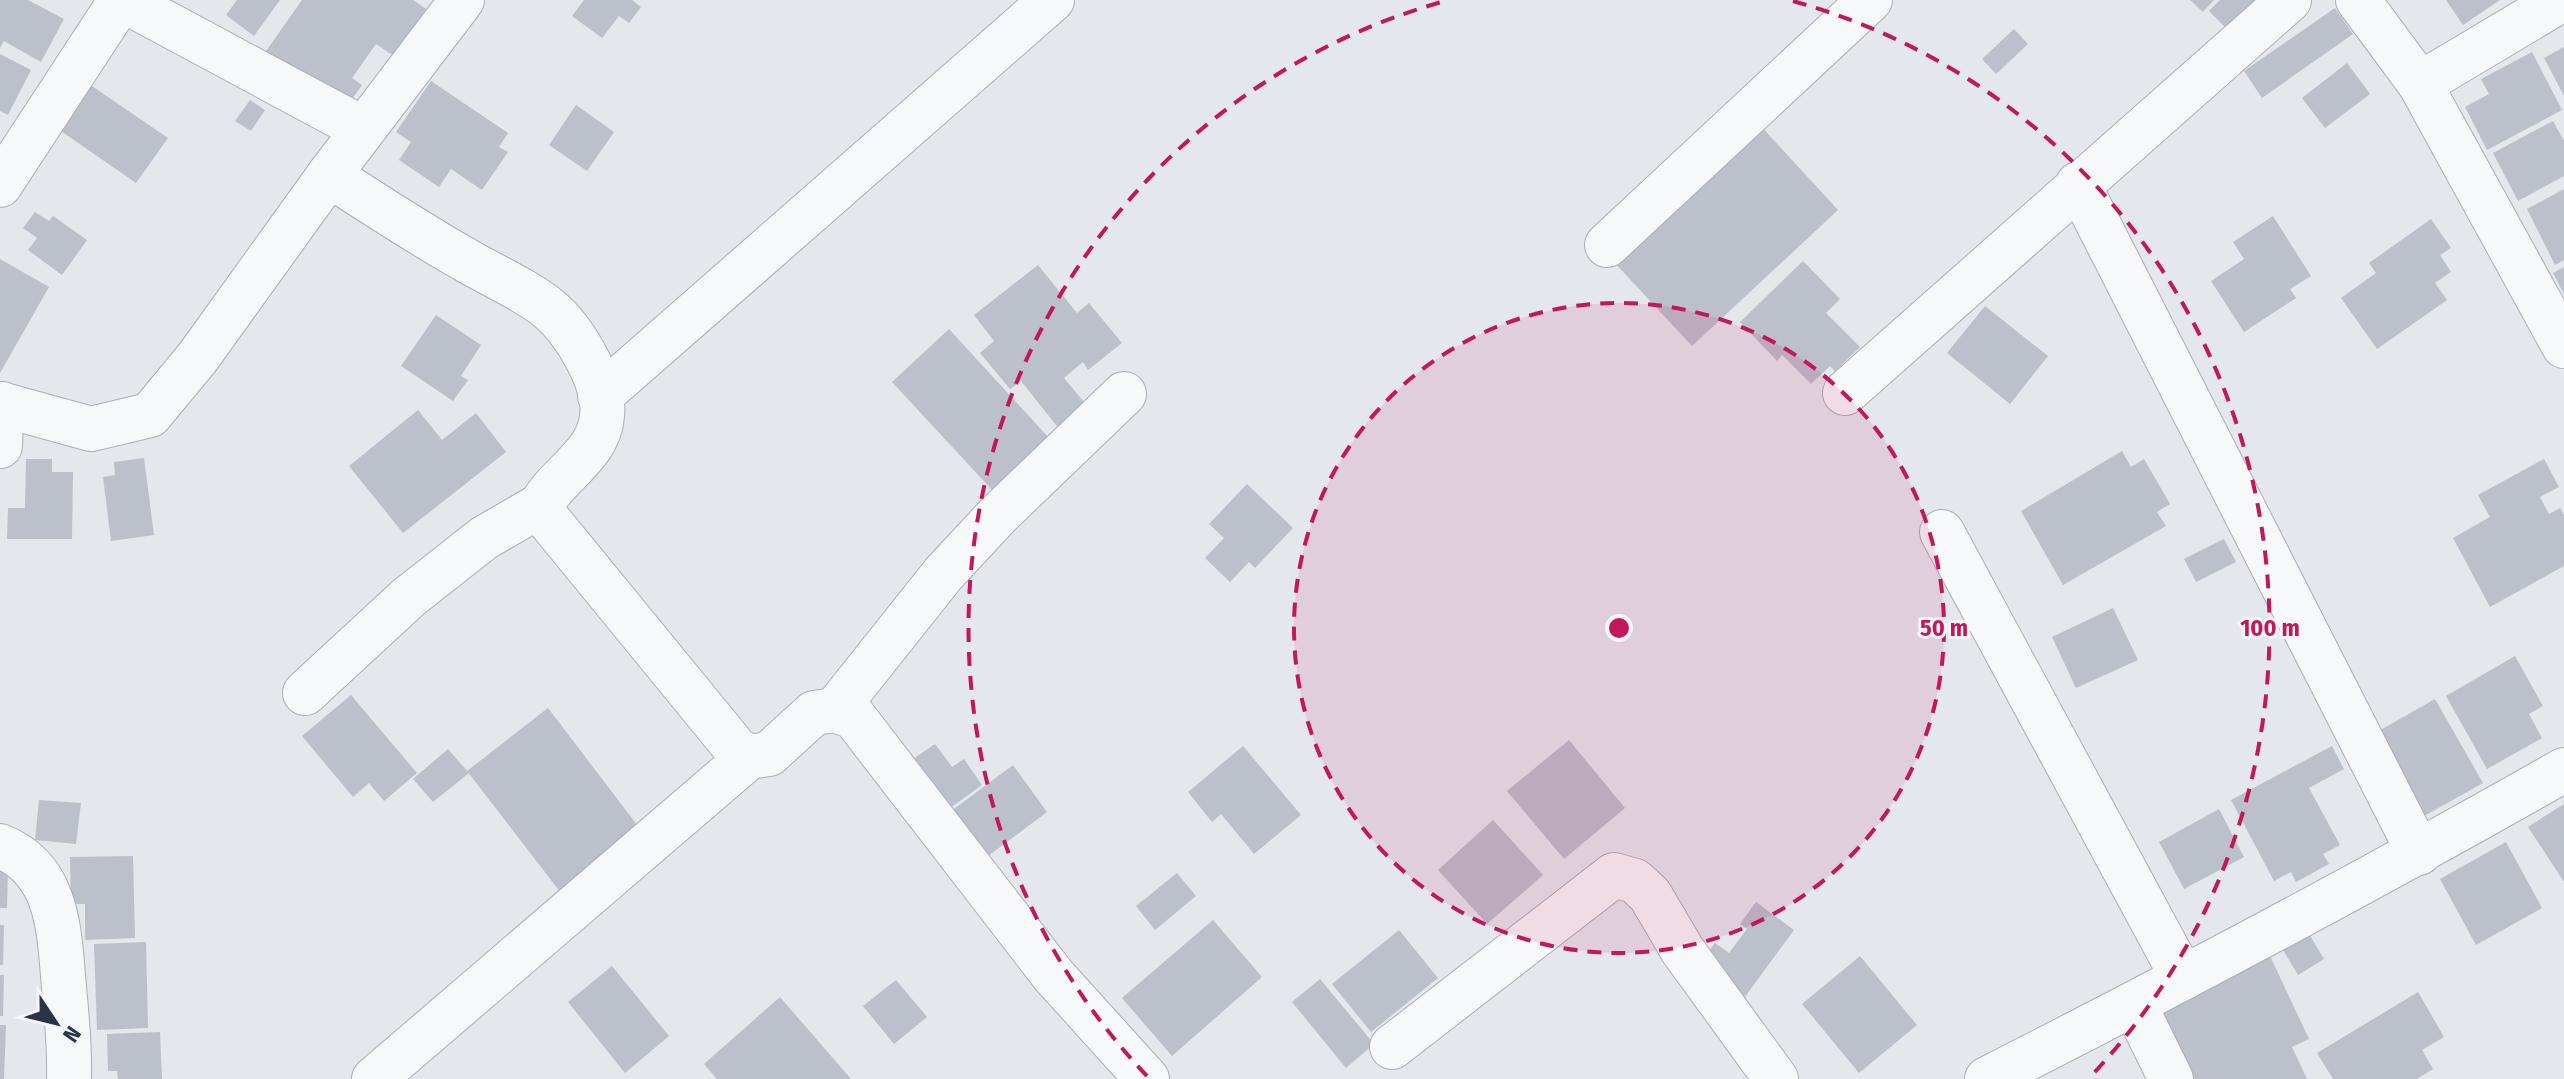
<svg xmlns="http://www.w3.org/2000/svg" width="2564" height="1079" viewBox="0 0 2564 1079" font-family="'Fira Sans Condensed',sans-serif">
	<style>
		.building { fill: #bbc0ca }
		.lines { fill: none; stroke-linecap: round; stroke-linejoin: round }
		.minor-casing { stroke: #a9aeb7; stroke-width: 46 }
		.minor { stroke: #f7f8fa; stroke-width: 44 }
		.ring { fill: none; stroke: #c2185b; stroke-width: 4; stroke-dasharray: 14 10 }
		.centre { fill: #c2185b; stroke: #f4f6f9; stroke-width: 4 }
		.ring-label { font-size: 24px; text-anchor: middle; font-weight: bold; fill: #c2185b; stroke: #f4f6f9; stroke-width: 6; stroke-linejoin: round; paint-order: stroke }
	</style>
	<rect width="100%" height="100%" fill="#e4e7ec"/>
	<!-- building -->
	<g class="building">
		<path d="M0,0H28L64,19L41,62L4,41L0,48Z"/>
		<path d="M237,0H280L254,36L226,15Z"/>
		<path d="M302,0H413L426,9L394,56L376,44L352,78L362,85L348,105L264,54Z"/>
		<path d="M584,0H632L641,7L629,23L619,16L602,38L572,16Z"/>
		<path d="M2190,0H2214L2203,12Z"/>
		<path d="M2220,0H2256L2260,4L2231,33L2209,11Z"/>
		<path d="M2446,0H2500L2463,25Z"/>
		<path d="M2335,8L2353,34L2262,98L2244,71Z"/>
		<path d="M2014,29L2028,44L1996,74L1982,59Z"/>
		<path d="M2564,47V96L2544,58Z"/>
		<path d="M2532,52L2562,110L2487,150L2465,107L2489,94L2481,79Z"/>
		<path d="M0,54L31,70L8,115L0,111Z"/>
		<path d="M2347,63L2370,94L2325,128L2302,98Z"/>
		<path d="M431,81L508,133L499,147L508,152L482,190L451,169L439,187L399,160L411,142L396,132Z"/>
		<path d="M89,84L168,138L136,183L58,129Z"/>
		<path d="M250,100L265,110L251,131L235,121Z"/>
		<path d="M576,105L614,132L587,171L549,145Z"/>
		<path d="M2553,121L2564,141V176L2518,201L2493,153Z"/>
		<path d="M1758,123L1838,210L1692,346L1612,260Z"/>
		<path d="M2564,189V260L2555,265L2527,209Z"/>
		<path d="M35,212L49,221L53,216L87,240L62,275L28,250L37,238L23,228Z"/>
		<path d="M2273,216L2311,276L2290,289L2296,298L2244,332L2211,281L2244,259L2233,242Z"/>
		<path d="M2431,219L2451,248L2440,255L2451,272L2435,283L2447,300L2377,349L2341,298L2376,273L2369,263Z"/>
		<path d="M0,259L49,287L0,373Z"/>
		<path d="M1803,261L1840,299L1826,313L1860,347L1835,371L1830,366L1811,384L1782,355L1777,361L1740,322Z"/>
		<path d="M1038,265L1077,313L1089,303L1122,343L1088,370L1083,362L1064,378L1088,407L1060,430L1021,381L1010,389L980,353L994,341L974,315Z"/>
		<path d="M2564,267V294L2553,273Z"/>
		<path d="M1985,306L2048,356L2010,404L1947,353Z"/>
		<path d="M436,315L481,345L461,376L468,380L453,401L401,366Z"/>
		<path d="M949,329L1049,438L993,491L892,382Z"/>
		<path d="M418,410L442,440L476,413L506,452L403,533L349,466Z"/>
		<path d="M2122,451L2131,467L2144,459L2170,504L2157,512L2166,526L2063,585L2021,511Z"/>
		<path d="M144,458L154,535L111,541L103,477L115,475L114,462Z"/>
		<path d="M26,459H52V472H73L72,539H7L8,508H25Z"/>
		<path d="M2544,459L2559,487L2540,497L2549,514L2560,508L2564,515V566L2490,607L2453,538L2490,517L2478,495Z"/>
		<path d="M1247,484L1293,528L1255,568L1249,562L1230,582L1205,558L1224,538L1209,524Z"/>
		<path d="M2224,539L2236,562L2196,582L2184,559Z"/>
		<path d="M2113,608L2138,660L2076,688L2052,637Z"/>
		<path d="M2515,656L2543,706L2529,714L2542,738L2487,769L2446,696Z"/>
		<path d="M351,695L417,773L384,801L369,783L353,797L302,736Z"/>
		<path d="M2435,699L2483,783L2424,816L2377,732Z"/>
		<path d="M548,708L641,830L561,893L467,771Z"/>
		<path d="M1569,740L1625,808L1564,859L1507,791Z"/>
		<path d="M935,744L952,767L964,759L982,785L939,816L903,766Z"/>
		<path d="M1243,746L1301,815L1254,854L1221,814L1212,822L1188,792Z"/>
		<path d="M2332,746L2344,769L2309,788L2340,845L2323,854L2329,864L2296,882L2291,872L2274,881L2231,800Z"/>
		<path d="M448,749L469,773L433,802L413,779Z"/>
		<path d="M1013,765L1047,812L984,859L950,812Z"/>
		<path d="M39,800L81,803L76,844L35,840Z"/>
		<path d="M2564,804V882L2528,827Z"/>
		<path d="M2219,809L2244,857L2184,889L2159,842Z"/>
		<path d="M1493,820L1543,875L1487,924L1438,870Z"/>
		<path d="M2506,842L2542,908L2476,945L2440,879Z"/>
		<path d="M133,856L135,938L85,940V904H71L70,857Z"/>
		<path d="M0,868H8L7,908H0Z"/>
		<path d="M1177,873L1196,896L1155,930L1136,906Z"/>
		<path d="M1756,902L1794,930L1742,1001L1697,967L1715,943L1729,953L1747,929L1740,924Z"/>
		<path d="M1213,920L1262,977L1172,1056L1122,998Z"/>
		<path d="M0,925H4L3,965H0Z"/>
		<path d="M1399,930L1438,978L1371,1032L1332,984Z"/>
		<path d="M2309,934L2324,959L2298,975L2283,950Z"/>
		<path d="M146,942L148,1028L97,1030L94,944Z"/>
		<path d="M2264,943L2309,1039L2292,1047L2307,1079H2188L2156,1012Z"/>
		<path d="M1860,956L1917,1025L1859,1073L1802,1004Z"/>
		<path d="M612,966L669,1036L625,1073L568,1002Z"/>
		<path d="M0,975H4L3,1016H0Z"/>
		<path d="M1320,979L1374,1044L1346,1068L1292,1002Z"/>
		<path d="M896,980L927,1017L894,1044L863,1006Z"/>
		<path d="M2418,992L2444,1037L2422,1050L2433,1069L2417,1079H2333L2317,1053Z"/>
		<path d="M780,997L851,1079H717L704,1064Z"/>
		<path d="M0,1025H6L4,1079H0Z"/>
		<path d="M160,1032L162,1079H118L117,1071H108L107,1034Z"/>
	</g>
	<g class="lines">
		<!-- minor casing -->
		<g class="minor-casing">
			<g id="minor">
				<path d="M123,0L363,129"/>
				<path d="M2358,0L2420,84L2564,346"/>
				<path d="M2420,84L2561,0"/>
				<path d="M329,175C374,204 418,233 464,259C489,274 528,291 549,309C574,330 606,382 602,416C599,455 558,474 541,505L547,518L736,749L749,757L769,754L814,713L835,710L854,717L1053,975L1147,1079"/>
				<path d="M2078,184L2419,853"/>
				<path d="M0,185L121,0"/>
				<path d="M1607,245L1870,0"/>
				<path d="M1845,393L2289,0"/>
				<path d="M600,396L1052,0"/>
				<path d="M0,404L91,429L150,415L198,357L329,175L462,0"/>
				<path d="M0,446L2,404"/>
				<path d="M1942,532L2183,978"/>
				<path d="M305,693L409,597L484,538L541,505"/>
				<path d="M835,710L944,573L999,514L1124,394"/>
				<path d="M0,846C60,870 59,933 64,987C67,1018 70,1048 69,1079"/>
				<path d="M2134,1004L2171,1079"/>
				<path d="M1392,1047L1614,875L1635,881L1650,895L1683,951L1776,1079"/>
				<path d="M374,1079L749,757"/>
				<path d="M1987,1079C2182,980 2374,878 2564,770"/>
			</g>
		</g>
		<!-- minor -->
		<use href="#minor" class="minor"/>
	</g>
	<!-- distance rings -->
	<circle cx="1619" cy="628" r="325" fill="#c2185b" fill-opacity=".12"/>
	<g class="ring">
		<circle cx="1619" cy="628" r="325"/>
		<path d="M1147 1076A651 651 0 0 1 1445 1M1793 1A651 651 0 0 1 2091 1076"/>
	</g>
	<circle cx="1619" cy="628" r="12" class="centre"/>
	<g class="ring-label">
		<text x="1944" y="636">50 m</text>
		<text x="2270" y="636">100 m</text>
	</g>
	<!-- north arrow -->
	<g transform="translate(56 1023) rotate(125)" stroke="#f4f6f9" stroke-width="6" paint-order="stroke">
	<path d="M0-6L14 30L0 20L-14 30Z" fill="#2b3445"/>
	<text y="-12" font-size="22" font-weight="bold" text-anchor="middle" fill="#2b3445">N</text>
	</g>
</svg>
